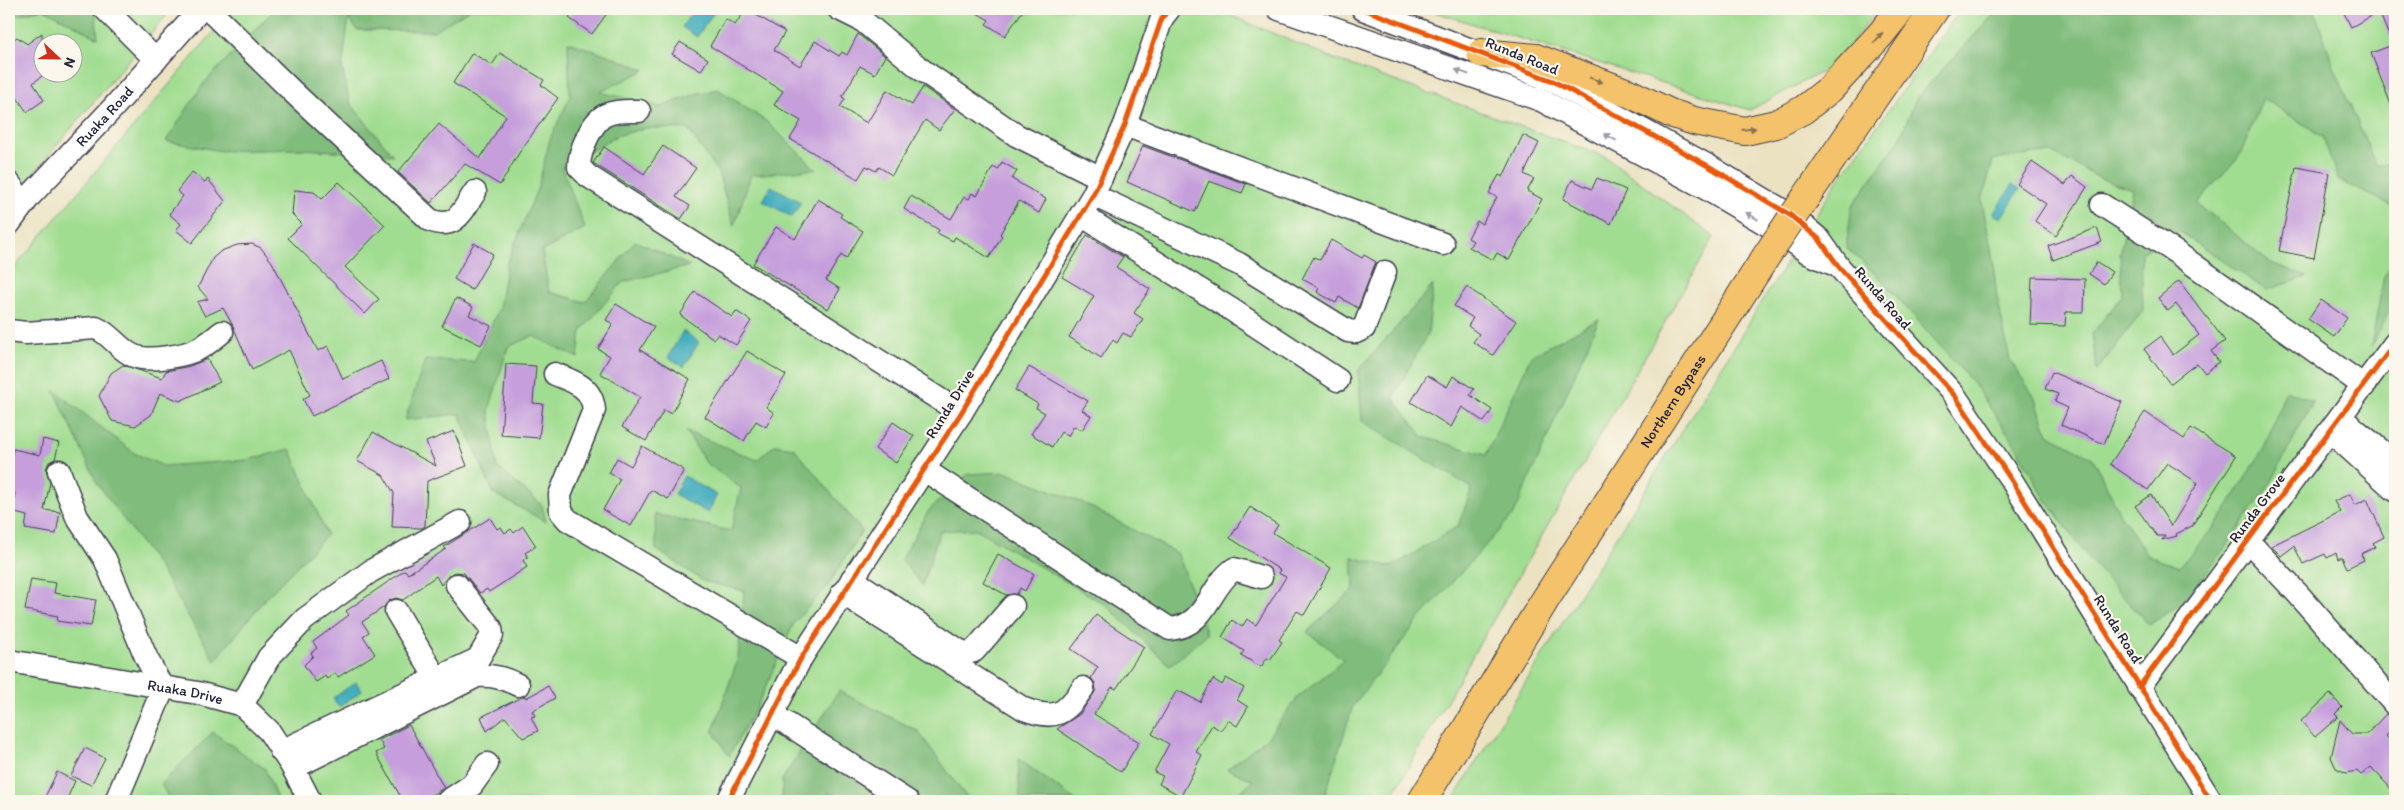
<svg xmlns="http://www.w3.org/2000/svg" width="2404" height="810" viewBox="0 0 2404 810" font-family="Itim,sans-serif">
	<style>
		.green { fill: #a1dd91; stroke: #628066; fill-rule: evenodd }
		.forest { fill: #80bc7b; stroke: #516f5b }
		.water { fill: #3dabbc; stroke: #30667c }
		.building { fill: #c59edb }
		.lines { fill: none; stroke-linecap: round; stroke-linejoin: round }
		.minor-casing { stroke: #403f4f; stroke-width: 25 }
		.major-casing { stroke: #403f4f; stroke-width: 30 }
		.minor { stroke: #fff; stroke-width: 22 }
		.major { stroke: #f3c26a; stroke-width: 28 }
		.major-bridge-casing { stroke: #403f4f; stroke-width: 30; stroke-linecap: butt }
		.major-bridge { stroke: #f3c26a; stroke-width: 28 }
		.cycleway-casing { stroke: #fbf7ec; stroke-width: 8 }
		.cycleway { stroke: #e8590c; stroke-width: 5 }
		.oneway { fill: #8a7252 }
		.oneway2 { fill: #9c9ca7 }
		.labels { text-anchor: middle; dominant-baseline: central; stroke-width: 4.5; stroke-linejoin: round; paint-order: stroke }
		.street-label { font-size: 15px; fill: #22223b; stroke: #fbf7ec }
	</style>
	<rect width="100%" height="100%" fill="#fbf7ec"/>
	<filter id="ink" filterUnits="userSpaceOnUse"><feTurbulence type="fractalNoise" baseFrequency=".02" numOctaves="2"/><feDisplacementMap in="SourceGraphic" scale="10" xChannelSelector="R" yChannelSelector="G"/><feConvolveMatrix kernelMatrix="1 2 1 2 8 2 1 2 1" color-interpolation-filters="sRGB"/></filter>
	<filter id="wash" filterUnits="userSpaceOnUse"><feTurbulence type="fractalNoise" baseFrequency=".0096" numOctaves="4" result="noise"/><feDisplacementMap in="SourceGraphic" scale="20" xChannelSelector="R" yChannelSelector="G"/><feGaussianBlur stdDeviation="1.12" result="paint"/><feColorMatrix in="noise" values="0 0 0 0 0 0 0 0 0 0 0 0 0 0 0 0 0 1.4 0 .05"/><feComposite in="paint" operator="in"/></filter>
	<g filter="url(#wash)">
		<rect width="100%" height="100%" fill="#ebe2c2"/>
		<!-- green -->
		<g class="green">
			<path d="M9,9H172L9,202ZM42,42H72V72H42Z"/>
			<path d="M233,9H1215L1339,61L1606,157L1714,237L1389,801H9V301L14,268Z"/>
			<path d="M1425,9H1878L1833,66L1750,110Z"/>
			<path d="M1961,9H2395V801H1452L1832,189Z"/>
		</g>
		<!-- forest -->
		<g class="forest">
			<path d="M9,9H95L98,38L44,9L9,17Z"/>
			<path d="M275,9H470L434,31L357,30L349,18L342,68L350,103L393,155L303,149L221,151L166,141L204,83Z"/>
			<path d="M1999,9H2314L2333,64L2376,166L2395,162V207L2338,180L2323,137L2263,98L2240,155L2197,203L2269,262L2307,277L2266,290L2180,232L2141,253L2143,311L2097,370L2092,334L2122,296L2120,254L2133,189L2101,179L2051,152L1993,160L1982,201L1991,248L1997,297L2010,360L2035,398L2048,434L2093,458L2120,514L2148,556L2179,567L2219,521L2264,448L2286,390L2313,401L2272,481L2226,547L2183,602L2149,625L2090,560L2044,497L2013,441L1972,382L1881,279L1846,247L1852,206L1899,140L1917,97Z"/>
			<path d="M568,42L608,55L645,70L600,92L661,107L695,94L718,89L767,122L816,169L751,175L734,226L718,172L688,129L646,128L616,136L562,168L585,228L542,251L549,292L585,302L635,241L690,266L623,282L581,331L578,358L533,336L508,347L489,410L497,467L542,505L546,522L493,493L460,414L405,420L425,360L474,362L499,308L507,263L538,187L550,139L570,97Z"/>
			<path d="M2395,260V302L2371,346L2384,276Z"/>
			<path d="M1433,285L1428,333L1393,398L1423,437L1486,455L1531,356L1599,319L1514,514L1420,618L1353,706L1323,801H1230L1253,780L1227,769L1268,737L1297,698L1344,660L1307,632L1354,589L1352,557L1392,567L1458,526L1472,488L1362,421L1358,371Z"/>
			<path d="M54,390L134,453L163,466L247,460L290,449L327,535L264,600L215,661L161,570L97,483Z"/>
			<path d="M686,431L757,460L774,445L794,448L862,531L827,587L794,623L758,704L729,756L713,731L738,658L744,591L703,581L656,549L655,514L731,531L741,488L706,463Z"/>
			<path d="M1005,472L1085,504L1178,554L1207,634L1170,666L1106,605L976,529L940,531L922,585L901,560L929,510L968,474Z"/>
			<path d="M839,691L918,731L964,794L974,801H848L828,792L829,801H782V780Z"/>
			<path d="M213,732L265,769L278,801H170L161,784Z"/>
			<path d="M1018,759L1077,801H1020Z"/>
		</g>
		<!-- water -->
		<g class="water">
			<path d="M694,9H712L715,11L697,37L682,27Z"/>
			<path d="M2013,184L2020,189L2001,218L1993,214Z"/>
			<path d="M771,186L801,202L792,217L763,201Z"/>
			<path d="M683,331L699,342L684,367L668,357Z"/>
			<path d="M684,476L717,495L708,513L674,494Z"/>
			<path d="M356,682L362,691L339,707L333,698Z"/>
		</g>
		<g id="blocks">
			<!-- building -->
			<g class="building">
				<path d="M575,9H610L592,34L569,18Z"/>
				<path d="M746,9L785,32L774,50L800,66L815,41L839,56L842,52L847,55L858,34L885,56L875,74L860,66L842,97L845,99L840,107L867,123L887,90L912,105L923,87L955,109L939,130L925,120L892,175L879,167L876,171L866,166L858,179L790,139L801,121L774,105L783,91L710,46L726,19L735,25Z"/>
				<path d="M970,9H1024L1005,36L986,24L989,20Z"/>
				<path d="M2342,9H2395V115L2371,53L2393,45L2379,12L2351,27Z"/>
				<path d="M42,33V76L33,83L44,100L27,112L9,86V43L17,37L27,44Z"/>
				<path d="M680,42L708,59L701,71L672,54Z"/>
				<path d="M472,53L492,65L500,53L544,80L541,85L558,98L519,153L500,185L465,164L431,203L398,172L439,124L480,159L506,116L453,83Z"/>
				<path d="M1523,135L1539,143L1524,174L1534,179L1527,191L1542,199L1509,260L1497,253L1493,260L1469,247L1473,241L1468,238L1477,221L1482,224L1497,197L1489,193L1499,175L1503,177Z"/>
				<path d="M663,146L696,168L676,197L690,206L681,219L593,163L604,147L644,174Z"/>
				<path d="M1143,146L1246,184L1242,193L1209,181L1195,212L1127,182Z"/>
				<path d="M1002,162L1017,171L1012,179L1046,199L1039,213L1019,201L1000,234L1002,236L989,258L955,237L953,241L937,233L939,230L904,209L911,196L951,219L964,197L969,199L972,193L977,196L993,167L998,170Z"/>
				<path d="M2032,162L2065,185L2072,176L2087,187L2056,236L2035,221L2046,204L2017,184Z"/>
				<path d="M2296,167L2329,173L2314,258L2279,251Z"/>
				<path d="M192,172L205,182L208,179L225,201L192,243L176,230L181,224L169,214L183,196L177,191Z"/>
				<path d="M1597,178L1626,190L1611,224L1563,199L1572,180L1592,189Z"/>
				<path d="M339,182L385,225L345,267L379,299L365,314L288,238L302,224L292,214L294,190L314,192L322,199Z"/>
				<path d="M818,199L842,214L840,217L863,231L846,259L841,255L826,280L840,289L828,309L753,264L776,227L795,239Z"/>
				<path d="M2097,228L2102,242L2053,260L2048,246Z"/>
				<path d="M1087,235L1123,257L1116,267L1150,289L1134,313L1143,319L1131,337L1123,333L1117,343L1113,340L1101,358L1069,337L1094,296L1062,277Z"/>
				<path d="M1331,240L1362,258L1364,255L1376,262L1358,308L1339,297L1336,303L1317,292L1319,288L1302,279L1314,257L1320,260Z"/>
				<path d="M474,243L493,254L472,290L454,279Z"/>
				<path d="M252,244L261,248L272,262L318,351L328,346L343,379L381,361L389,379L312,416L303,399L310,395L289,350L252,370L232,324L223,308L205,316L197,302L208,299L198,287L213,258L221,251L237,245Z"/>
				<path d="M2097,262L2112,272L2104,284L2089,274Z"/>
				<path d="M2032,277L2085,279L2084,312H2066L2065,326L2030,325Z"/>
				<path d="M2179,281L2225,341L2211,351L2219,362L2205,373L2197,363L2170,384L2144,349L2160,337L2173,355L2199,335L2176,304L2168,311L2158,298Z"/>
				<path d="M1467,287L1516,321L1493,355L1473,342L1479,334L1468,326L1473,318L1454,306Z"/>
				<path d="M695,292L732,317L736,311L751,321L736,345L718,334L714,339L680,315Z"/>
				<path d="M456,298L473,307L469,315L491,326L481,345L442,326Z"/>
				<path d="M2321,300L2347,318L2334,337L2308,319Z"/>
				<path d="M616,304L654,327L640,350L690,379L671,414L664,410L646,441L622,427L640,397L600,373L610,356L598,349L613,324L606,320Z"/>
				<path d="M747,351L786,375L766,407L774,413L766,427L756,421L744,441L705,417Z"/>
				<path d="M207,359L220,382L180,401L160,393L151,415L135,426L112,421L99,396L111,373L123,365L162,378L166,371L190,366Z"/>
				<path d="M506,364L536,366L533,403L543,404L539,438L501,435Z"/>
				<path d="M1029,367L1088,401L1082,410L1091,416L1082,430L1074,426L1068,436L1061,432L1052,447L1031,434L1045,413L1036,408L1038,404L1015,390Z"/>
				<path d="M2052,372L2122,402L2104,444L2061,425L2068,408L2055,402L2058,394L2045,389Z"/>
				<path d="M1427,375L1447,387L1453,376L1474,389L1470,395L1492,410L1484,422L1462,407L1451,427L1411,402Z"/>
				<path d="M2145,412L2184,439L2191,428L2236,456L2192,526L2176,534L2177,536L2162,540L2165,536H2157L2135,506L2151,495L2171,526L2198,483L2167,463L2148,490L2110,464Z"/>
				<path d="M893,422L914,436L896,463L875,449Z"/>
				<path d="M454,431L467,466L427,481L425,526L422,528L392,527L394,493L383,475L357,461L373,432L436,466L426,442Z"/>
				<path d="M43,439L59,443L55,459L49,462L46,469L50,483L44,510L60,512L56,534L25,529L27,516L11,512L15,493L9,492V471L13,449L40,455Z"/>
				<path d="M642,446L684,470L668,499L651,490L631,526L603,510L620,479L609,473L617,458L631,466Z"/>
				<path d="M2350,494L2355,505L2367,499L2384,537L2373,543L2375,547L2361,554L2364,560L2347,568L2342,557L2338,559L2336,553L2327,558L2325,554L2303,564L2294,546L2281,556L2271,546L2340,512L2334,501Z"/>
				<path d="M1250,507L1278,525L1273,533L1331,568L1304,615L1297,611L1279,640L1282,642L1270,660L1267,658L1261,667L1241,655L1244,651L1222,637L1232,620L1242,627L1247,619L1256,625L1286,577L1278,573L1280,570L1230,538Z"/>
				<path d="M490,518L497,529L501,527L505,533L511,529L514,533L523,526L536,546L525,553L528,557L523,560L527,567L489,592L487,589L480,593L464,573L456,572L449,575L441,585L436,576L403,600L396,598L390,600L384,607L362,622L369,632L363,636L375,654L338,677L335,673L327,679L325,676L316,682L304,665L313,656L311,653L317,648L313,642L349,615L346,611L405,570L408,574L446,549L444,547Z"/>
				<path d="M998,554L1034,574L1025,591L1020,588L1017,594L1006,595L983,582Z"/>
				<path d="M31,579L56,583L54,593L96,600L91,626L57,621L58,616L25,610Z"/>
				<path d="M1096,615L1144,647L1116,689L1112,687L1094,714L1139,742L1121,772L1057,729L1080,714L1096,690L1095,683L1091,678L1098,667L1071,649Z"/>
				<path d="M1226,678L1244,688L1237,700L1248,707L1237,726L1228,720L1221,731L1212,725L1196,752L1202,755L1181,796L1159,784L1163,776L1154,772L1169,744L1152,734L1177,690L1200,702L1213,679L1222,685Z"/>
				<path d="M548,686L555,698L532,711L535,716L531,717L538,731L523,738L505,717L487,731L481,717L522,697L525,696L526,698Z"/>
				<path d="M2330,694L2342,707L2335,714L2338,717L2315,737L2301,721Z"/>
				<path d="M2386,714L2395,718V727L2386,736L2395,747V793L2371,767L2361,775L2357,771L2346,773L2336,768L2331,757L2340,720L2352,734H2367Z"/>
				<path d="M409,725L444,788L421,801H403L376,753L384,749L379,740Z"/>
				<path d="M85,748L105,758L91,785L71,776Z"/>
				<path d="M57,772L75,781L66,801H54L45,797Z"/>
			</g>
		</g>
	</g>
	<g filter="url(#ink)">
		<use href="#blocks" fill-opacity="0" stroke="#403f4f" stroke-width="1"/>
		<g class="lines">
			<!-- minor casing -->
			<g class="minor-casing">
				<g id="minor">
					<path d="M105,9L156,60"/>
					<path d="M208,9L294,93L430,220C456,231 462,211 475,192"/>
					<path d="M839,9L863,21L922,70L1016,135L1101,178"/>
					<path d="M1279,9L1541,100L1700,185L1778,231L1810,254L1838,266"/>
					<path d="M1363,9L1553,81L1710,167L1790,215L1819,239L1839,267L1955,396L2012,481L2211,801"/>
					<path d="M639,111C629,111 618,110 608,114C592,119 579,152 579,167L588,176L961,413"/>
					<path d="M1125,125L1443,244"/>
					<path d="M9,183L24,204"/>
					<path d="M1093,195L1239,264L1348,331L1356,332L1364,328L1385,272"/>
					<path d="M2102,205L2177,253L2364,386"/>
					<path d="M1081,215L1229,308L1338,380"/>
					<path id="s1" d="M9,224L29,197L112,109L201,9"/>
					<path d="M9,331L26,333L96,328C111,334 119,350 134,356C149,362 185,356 200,348C207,344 215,338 222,332"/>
					<path d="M555,374C575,382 592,387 594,410L560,495L561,512L568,520L801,658"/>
					<path d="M2340,417L2395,462"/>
					<path d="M2330,431L2395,490"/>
					<path d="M923,469L1170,629C1207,626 1208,588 1234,569L1261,577"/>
					<path d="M59,471L77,517L105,559L146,657L163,689L116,801"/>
					<path d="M2248,541L2298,594L2395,705"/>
					<path d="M852,579L958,650L966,653L974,651L1013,606"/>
					<path d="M842,593L1024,709C1056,721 1065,714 1083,688"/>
					<path d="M396,611L436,678"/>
					<path id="s2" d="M9,661L198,693L242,705L269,731L293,768L310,801"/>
					<path d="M2139,687L2395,343"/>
					<path d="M242,705L269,657L305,619L371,571L460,522"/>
					<path d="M772,714L907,801"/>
					<path d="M281,751L478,659L492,635L491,628L457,585"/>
					<path d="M293,768L477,676C493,675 504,678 518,685"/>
					<path d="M448,801L472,785L487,764"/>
					<path d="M728,801L801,658L961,413L1093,195L1125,125L1162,18L1169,9"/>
				</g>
			</g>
			<!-- major casing -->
			<g class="major-casing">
				<g id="major">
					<path d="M1481,53L1536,58L1631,94L1670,113L1694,121L1745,131L1776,124L1803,110L1830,89L1880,35L1901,9"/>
					<path d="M1806,197L1935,9"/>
					<path id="s3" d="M1422,801L1545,600L1767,255"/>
				</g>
			</g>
			<!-- minor -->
			<use href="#minor" class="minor"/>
			<!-- major -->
			<use href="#major" class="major"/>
			<!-- major-bridge casing -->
			<g class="major-bridge-casing">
				<path id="major-bridge" d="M1767,255L1806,197"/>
			</g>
			<!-- major-bridge -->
			<use href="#major-bridge" class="major-bridge"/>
			<!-- cycleway casing -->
			<g class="cycleway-casing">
				<g id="cycleway">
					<path d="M1363,9L1553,81L1710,167L1790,215L1819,239L1839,267L1955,396L2012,481L2211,801"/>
					<path d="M2139,687L2395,343"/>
					<path d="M728,801L801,658L961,413L1093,195L1125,125L1162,18L1169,9"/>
				</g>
			</g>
			<!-- cycleway -->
			<use href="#cycleway" class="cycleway"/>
		</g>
		<!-- one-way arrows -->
		<defs><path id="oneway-solid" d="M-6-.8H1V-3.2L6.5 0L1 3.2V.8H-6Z" transform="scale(1.25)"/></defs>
		<g class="oneway">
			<use href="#oneway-solid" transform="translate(1878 38) rotate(-49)"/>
			<use href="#oneway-solid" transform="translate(1596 80) rotate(20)"/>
			<use href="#oneway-solid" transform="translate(1749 129) rotate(-7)"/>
		</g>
		<g class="oneway2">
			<use href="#oneway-solid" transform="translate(1462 72) rotate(-161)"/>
			<use href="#oneway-solid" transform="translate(1610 137) rotate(-152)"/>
			<use href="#oneway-solid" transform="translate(1752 216) rotate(-149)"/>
		</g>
	</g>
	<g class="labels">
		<!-- street labels -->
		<g class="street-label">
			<text transform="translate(1522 56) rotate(22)">Runda Road</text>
			<text stroke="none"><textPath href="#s1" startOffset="144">Ruaka Road</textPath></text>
			<text transform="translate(1883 298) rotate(49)">Runda Road</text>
			<text stroke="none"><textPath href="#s3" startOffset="472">Northern Bypass</textPath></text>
			<text transform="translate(950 404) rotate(-58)">Runda Drive</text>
			<text transform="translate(2257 508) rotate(-53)">Runda Grove</text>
			<text transform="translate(2118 629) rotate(58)">Runda Road</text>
			<text stroke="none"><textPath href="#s2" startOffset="179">Ruaka Drive</textPath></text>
		</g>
	</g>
	<!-- margin -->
	<rect width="2404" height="810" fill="none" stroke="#fbf7ec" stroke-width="30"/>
	<!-- north arrow -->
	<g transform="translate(58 58) rotate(112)"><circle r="24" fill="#fbf7ec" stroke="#a4a2a5"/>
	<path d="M0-4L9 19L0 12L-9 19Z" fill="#c8321e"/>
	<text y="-8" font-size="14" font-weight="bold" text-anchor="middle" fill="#22223b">N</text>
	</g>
</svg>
